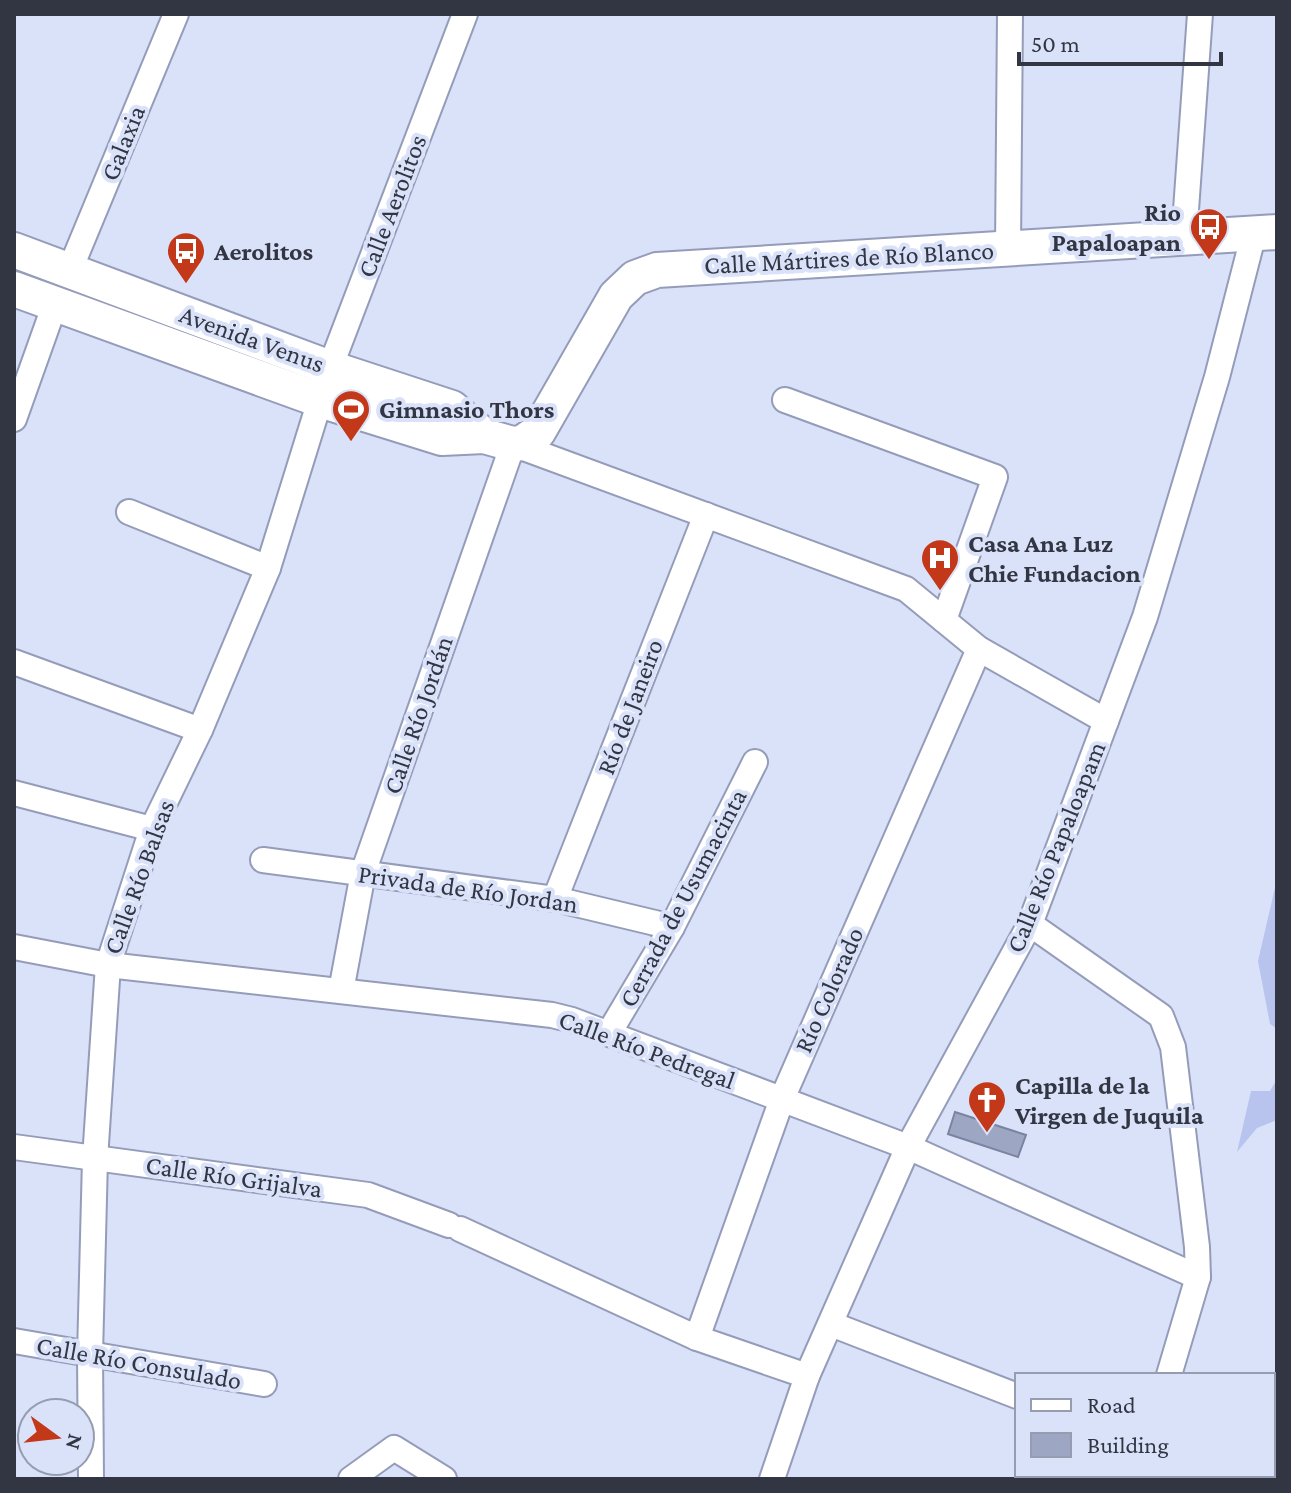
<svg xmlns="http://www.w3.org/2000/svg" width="1291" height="1493" viewBox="0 0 1291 1493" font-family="'Crimson Pro',serif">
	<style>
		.green { fill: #b8c4ed }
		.building { fill: #9da6c3; stroke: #7b849f; stroke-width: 2 }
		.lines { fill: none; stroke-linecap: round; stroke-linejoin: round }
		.street-casing { stroke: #949cb9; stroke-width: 28 }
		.secondary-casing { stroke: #949cb9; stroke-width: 38 }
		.street { stroke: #fff; stroke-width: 24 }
		.secondary { stroke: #fff; stroke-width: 34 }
		.labels { text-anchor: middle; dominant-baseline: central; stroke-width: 8; stroke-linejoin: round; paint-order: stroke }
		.street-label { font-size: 26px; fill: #323642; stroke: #dae2fa }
		.poi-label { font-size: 26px; font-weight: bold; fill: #323642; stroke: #dae2fa; text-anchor: start }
	</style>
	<rect width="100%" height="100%" fill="#dae2fa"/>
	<!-- green -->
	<g class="green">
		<path d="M1277,879V1029L1270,1024L1258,961Z"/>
		<path d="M1277,1079V1120L1257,1128L1237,1152L1251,1091H1270Z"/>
	</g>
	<!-- building -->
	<path class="building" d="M955,1112L1026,1135L1018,1157L948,1134Z"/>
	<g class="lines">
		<!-- street casing -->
		<g class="street-casing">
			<g id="street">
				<path d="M1184,238L1200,14"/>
				<path d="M1008,248L1010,14"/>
				<path d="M69,272L176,14"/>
				<path d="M785,400L995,477L944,620"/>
				<path d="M14,419L55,304"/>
				<path d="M129,512L268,568"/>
				<path d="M14,662L200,730"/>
				<path d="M14,793L152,829"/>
				<path d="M263,860L555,899L672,927"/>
				<path d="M555,899L706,515"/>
				<path d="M1030,924L1161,1016L1173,1047L1197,1247L1198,1277L1169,1375"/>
				<path d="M14,947L108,965L552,1015L572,1020L908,1147L1198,1277"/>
				<path d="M341,991L363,873L513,444L906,589L979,649L1106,721"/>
				<path d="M609,1033L672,927L755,762"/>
				<path d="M14,1147L368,1195L449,1225"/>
				<path d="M460,1229L697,1338L807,1376"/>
				<path d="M831,1324L1017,1396"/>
				<path d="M697,1338L782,1099L979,649"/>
				<path d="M14,1341L264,1384"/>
				<path d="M1273,1400L1277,1402"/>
				<path d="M1194,1475L1195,1479"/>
				<path d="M91,1479L90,1355L95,1159L108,965L152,829L200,730L268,568L330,368L465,14"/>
				<path d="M351,1479L394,1448L444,1479"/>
				<path d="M772,1479L807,1376L908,1147L1030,924L1145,617L1217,377L1254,233"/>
				<path d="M1118,1479L1123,1475"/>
			</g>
		</g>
		<!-- secondary casing -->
		<g class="secondary-casing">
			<g id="secondary">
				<path d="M14,250L330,368L452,408L484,436"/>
				<path d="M14,289L320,400L442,438L484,436L513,444L522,443L538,432L616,296L635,278L657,270L1277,232"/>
			</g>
		</g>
		<!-- street -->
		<use href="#street" class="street"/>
		<!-- secondary -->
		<use href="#secondary" class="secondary"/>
	</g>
	<!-- icons -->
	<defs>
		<g id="bus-pin" transform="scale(2)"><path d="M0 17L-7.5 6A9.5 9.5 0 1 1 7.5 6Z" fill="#c33819" stroke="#dae2fa"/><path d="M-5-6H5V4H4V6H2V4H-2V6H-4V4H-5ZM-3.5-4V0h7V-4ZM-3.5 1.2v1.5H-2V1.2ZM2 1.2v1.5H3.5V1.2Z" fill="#fff"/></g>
		<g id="stadium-pin" transform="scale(2)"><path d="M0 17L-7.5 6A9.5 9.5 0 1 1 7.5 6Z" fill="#c33819" stroke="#dae2fa"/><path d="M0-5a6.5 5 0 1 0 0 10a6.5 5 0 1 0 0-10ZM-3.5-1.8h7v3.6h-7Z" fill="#fff"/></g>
		<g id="hospital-pin" transform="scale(2)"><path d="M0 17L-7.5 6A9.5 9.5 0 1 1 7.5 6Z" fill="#c33819" stroke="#dae2fa"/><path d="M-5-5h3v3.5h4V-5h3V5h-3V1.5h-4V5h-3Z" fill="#fff"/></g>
		<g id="church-pin" transform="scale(2)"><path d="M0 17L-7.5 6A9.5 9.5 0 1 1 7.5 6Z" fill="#c33819" stroke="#dae2fa"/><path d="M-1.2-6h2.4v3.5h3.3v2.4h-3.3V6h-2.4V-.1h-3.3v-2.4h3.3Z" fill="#fff"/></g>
	</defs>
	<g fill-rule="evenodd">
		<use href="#bus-pin" x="1209" y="227"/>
		<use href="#bus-pin" x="186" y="251"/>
		<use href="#stadium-pin" x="351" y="409"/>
		<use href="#hospital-pin" x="940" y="558"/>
		<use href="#church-pin" x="987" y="1100"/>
	</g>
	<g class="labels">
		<!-- street labels -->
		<g class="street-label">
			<text transform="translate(123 143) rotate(-68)">Galaxia</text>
			<text transform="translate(392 206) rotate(-69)">Calle Aerolitos</text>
			<text transform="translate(849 258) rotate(-3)">Calle Mártires de Río Blanco</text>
			<text transform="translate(252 339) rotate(20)">Avenida Venus</text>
			<text transform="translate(630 707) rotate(-69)">Río de Janeiro</text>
			<text transform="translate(418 715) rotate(-71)">Calle Río Jordán</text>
			<text transform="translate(1056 847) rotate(-68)">Calle Río Papaloapam</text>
			<text transform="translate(139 877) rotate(-70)">Calle Río Balsas</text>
			<text transform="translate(468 889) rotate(8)">Privada de Río Jordan</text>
			<text transform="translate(683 898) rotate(-62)">Cerrada de Usumacinta</text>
			<text transform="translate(829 990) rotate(-66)">Río Colorado</text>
			<text transform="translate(647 1050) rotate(20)">Calle Río Pedregal</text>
			<text transform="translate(234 1177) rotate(8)">Calle Río Grijalva</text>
			<text transform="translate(139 1363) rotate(10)">Calle Río Consulado</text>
		</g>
		<!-- poi labels -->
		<g class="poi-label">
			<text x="1181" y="212" text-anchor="end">Rio<tspan x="1181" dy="30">Papaloapan</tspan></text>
			<text x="214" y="251">Aerolitos</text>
			<text x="379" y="409">Gimnasio Thors</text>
			<text x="968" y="543">Casa Ana Luz<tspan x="968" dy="30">Chie Fundacion</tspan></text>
			<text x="1015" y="1085">Capilla de la<tspan x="1015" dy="30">Virgen de Juquila</tspan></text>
		</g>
	</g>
	<!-- border -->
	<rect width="1291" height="1493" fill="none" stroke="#323642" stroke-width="32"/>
	<!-- legend -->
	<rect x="1015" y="1373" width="260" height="104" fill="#dae2fa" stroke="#979db0" stroke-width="2"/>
	<rect x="1031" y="1399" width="40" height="12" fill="#ffffff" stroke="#979db0" stroke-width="2"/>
	<text x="1087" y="1413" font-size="24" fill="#323642">Road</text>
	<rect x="1031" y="1433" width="40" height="24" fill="#9da6c3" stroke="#979db0" stroke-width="2"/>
	<text x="1087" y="1453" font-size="24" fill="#323642">Building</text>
	<!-- north arrow -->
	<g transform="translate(56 1437) rotate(105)"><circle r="38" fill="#dae2fa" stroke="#979db0" stroke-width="2"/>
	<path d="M0-6L14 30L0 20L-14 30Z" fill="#c33819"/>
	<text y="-12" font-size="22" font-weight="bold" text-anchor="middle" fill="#323642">N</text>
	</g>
	<!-- scale -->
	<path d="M1019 52v12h202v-12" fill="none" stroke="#323642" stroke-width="4"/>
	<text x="1031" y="52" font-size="24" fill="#323642" stroke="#dae2fa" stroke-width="6" paint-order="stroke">50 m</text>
</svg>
